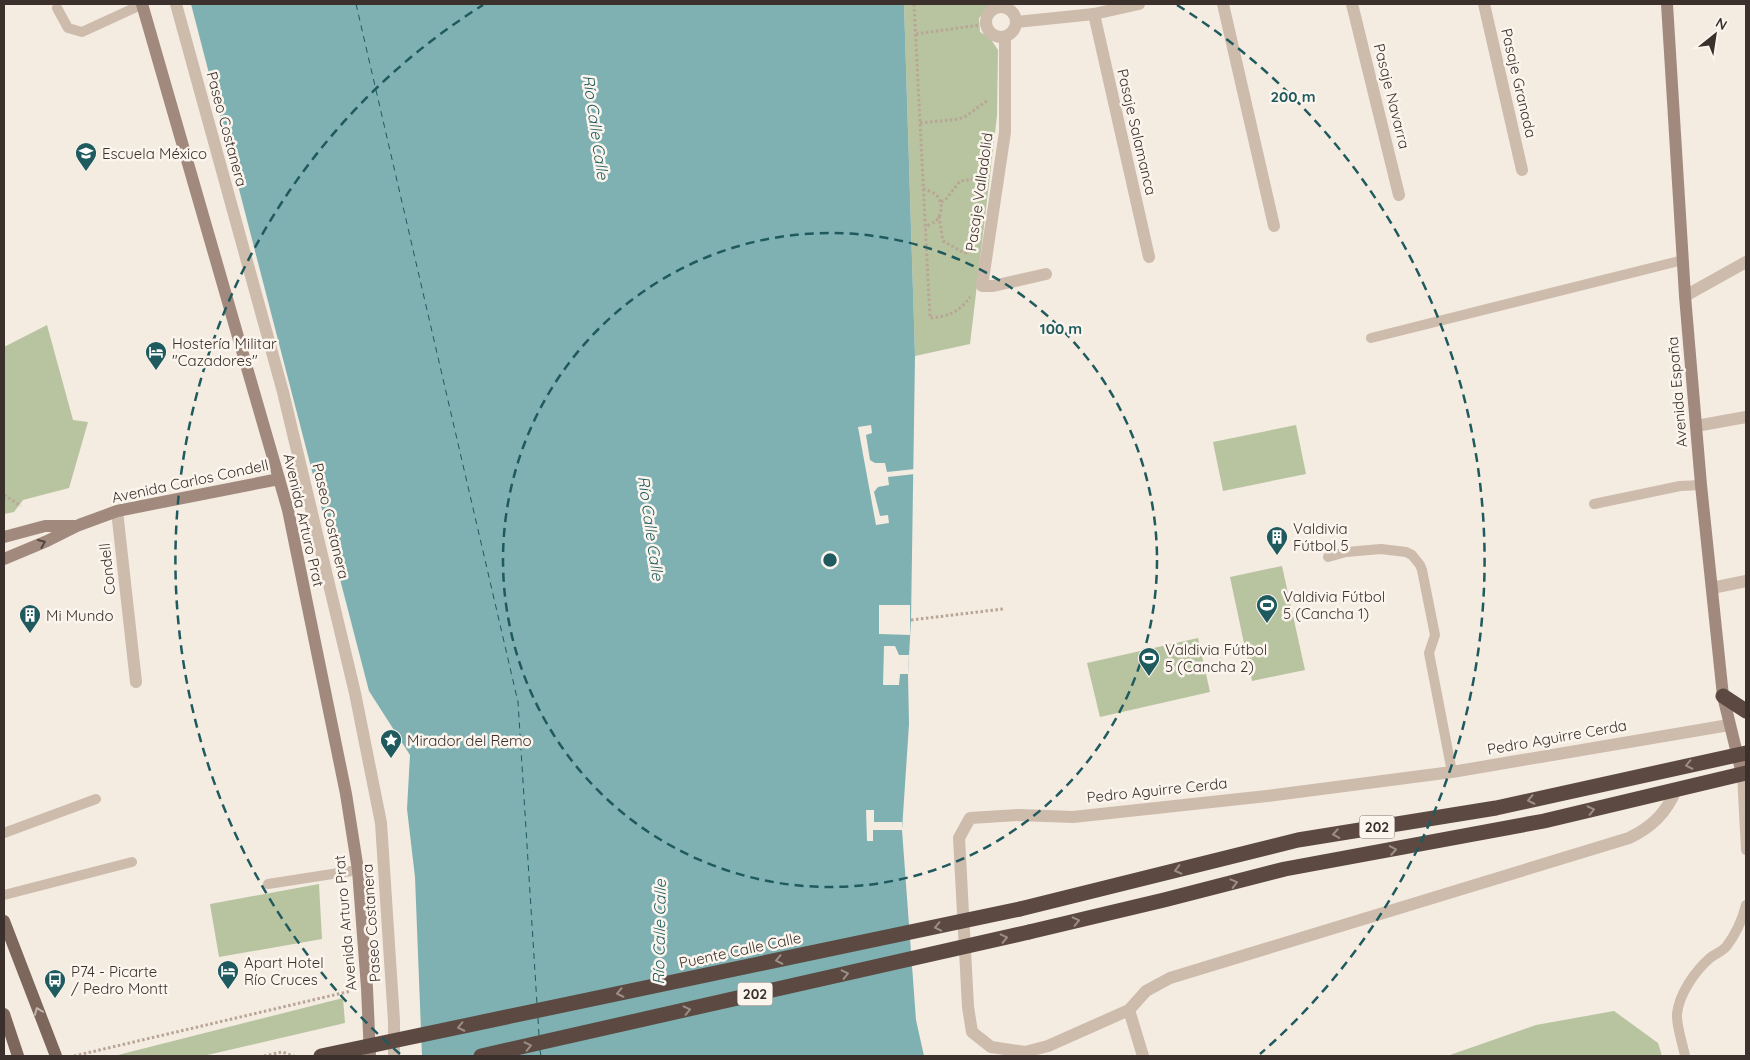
<svg xmlns="http://www.w3.org/2000/svg" width="1750" height="1060" viewBox="0 0 1750 1060" font-family="Quicksand,sans-serif">
	<style>
		.green { fill: #b8c4a0 }
		.water { fill: #7fb0b2 }
		.pier { fill: #f4ebe1 }
		.lines { fill: none; stroke-linecap: round; stroke-linejoin: round }
		.ferry { stroke: #1f5a5e; stroke-width: 1; stroke-dasharray: 6 5; stroke-linecap: butt }
		.path { stroke: #b9a596; stroke-width: 3; stroke-dasharray: 2.5 2.5; stroke-linecap: butt }
		.lane { stroke: #cdbbac; stroke-width: 10 }
		.street { stroke: #cdbbac; stroke-width: 12 }
		.secondary { stroke: #a18a7d; stroke-width: 12 }
		.primary { stroke: #7d675c; stroke-width: 12 }
		.highway { stroke: #5c4a42; stroke-width: 15 }
		.highway-bridge { stroke: #5c4a42; stroke-width: 15 }
		.oneway { stroke: #544640 }
		.oneway2 { stroke: #9c8e87 }
		.oneway3 { stroke: #c2b5ac }
		.ring { fill: none; stroke: #1f5a5e; stroke-width: 2.5; stroke-dasharray: 9 6 }
		.labels { text-anchor: middle; dominant-baseline: central; stroke-width: 5; stroke-linejoin: round; paint-order: stroke }
		.shield { fill: #fbf5ee; stroke: #756b66; stroke-width: 1 }
		.shield-label { font-size: 14px; font-weight: bold; fill: #3b302b }
		.street-label { font-size: 15px; fill: #3b302b; stroke: #fbf5ee }
		.poi-label { font-size: 15px; fill: #3b302b; stroke: #fbf5ee; text-anchor: start }
		.water-label { font-size: 16px; font-style: italic; fill: #1f5a5e; stroke: #fbf5ee }
		.centre { fill: #1f5a5e; stroke: #fbf5ee; stroke-width: 2.5 }
		.ring-label { font-size: 15px; text-anchor: middle; font-weight: bold; fill: #1f5a5e; stroke: #fbf5ee; stroke-width: 5; stroke-linejoin: round; paint-order: stroke }
	</style>
	<rect width="100%" height="100%" fill="#f4ebe1"/>
	<!-- green -->
	<g class="green">
		<path d="M904,4H992L979,18L980,32L990,38L998,50L997,116L970,344L915,356Z"/>
		<path d="M47,325L73,420L88,422L69,488L23,500L14,512L4,514V347Z"/>
		<path d="M1296,425L1306,474L1223,491L1213,442Z"/>
		<path d="M1282,566L1305,670L1252,681L1230,577Z"/>
		<path d="M1198,638L1210,692L1100,717L1087,663Z"/>
		<path d="M319,884L322,939L219,957L210,904Z"/>
		<path d="M343,998L345,1023L203,1056H114Z"/>
		<path d="M1614,1011L1658,1043L1662,1056H1447L1536,1025Z"/>
	</g>
	<!-- water -->
	<path class="water" d="M191,4H904L915,356L911,620L908,674L909,724L902,830L916,1020L924,1056H422L415,877L407,809L410,755L369,691Z"/>
	<!-- pier -->
	<g class="pier">
		<path d="M871,425L872,433L866,435L870,460L875,463H885L887,472L915,469V474L888,477L889,485L878,487L874,492L880,516L888,515L889,523L876,525L858,427Z"/>
		<path d="M879,605H910V635L879,634Z"/>
		<path d="M884,646H895L899,655H909L908,674H900L899,685H883Z"/>
		<path d="M866,810H874V822H902V830H873V841H867Z"/>
	</g>
	<g class="lines">
		<!-- ferry -->
		<g class="ferry">
			<path d="M356,4L518,702L537,1004"/>
			<path d="M538,1018L539,1036"/>
			<path d="M540,1050L541,1056"/>
		</g>
		<!-- path -->
		<g class="path">
			<path d="M914,4L930,318C949,316 958,313 970,297"/>
			<path d="M916,34L986,24"/>
			<path d="M920,123L959,119L966,116L988,100"/>
			<path d="M923,189C927,190 932,192 935,194C943,200 943,214 936,221C933,223 928,225 925,227"/>
			<path d="M941,202L946,199L960,181L982,178"/>
			<path d="M939,216L943,241L964,253H969"/>
			<path d="M4,495L21,506"/>
			<path d="M911,620L1003,609"/>
			<path d="M74,1056L351,991"/>
			<path d="M264,1056L282,1052L294,1056"/>
		</g>
		<!-- lane -->
		<g class="lane">
			<path d="M57,8L68,28L82,32L143,4"/>
			<path d="M1371,338L1683,260"/>
			<path d="M1594,504L1680,486L1701,485"/>
			<path d="M1328,557L1346,552L1381,549L1406,552L1412,555L1420,565L1422,570L1435,635L1429,653L1452,772"/>
			<path d="M1742,774L1746,850"/>
			<path d="M4,833L96,799"/>
			<path d="M268,884L358,870"/>
			<path d="M4,895L132,862"/>
			<path d="M1685,1056C1683,1045 1676,1025 1677,1014C1679,994 1695,971 1710,958C1715,954 1721,952 1726,947C1736,934 1742,921 1746,905"/>
		</g>
		<!-- street -->
		<g class="street">
			<path d="M176,4L283,392L355,693L381,823L394,1021V1056"/>
			<path d="M1223,4L1274,226"/>
			<path d="M1352,4L1399,195"/>
			<path d="M1484,4L1522,170"/>
			<circle cx="1001" cy="22" r="15"/>
			<path d="M1094,14L1149,257"/>
			<path d="M1016,22L1094,14L1139,4"/>
			<path d="M1005,37V132L982,286H993L1046,274"/>
			<path d="M1685,296L1746,262"/>
			<path d="M1696,426L1746,417"/>
			<path d="M117,511L136,682"/>
			<path d="M1712,588L1746,581"/>
			<path d="M1129,1010L1048,1046L1025,1052L991,1047L972,1032L968,1007L959,838L970,818L1019,815L1073,817L1267,796L1452,772L1729,725"/>
			<path d="M1143,1056L1129,1010L1146,991L1170,978L1629,838C1652,827 1666,813 1676,790"/>
		</g>
		<!-- secondary -->
		<g class="secondary">
			<path d="M142,4L288,510L346,794L358,870L367,988L370,1056"/>
			<path d="M1667,4L1685,296L1701,485L1723,696L1742,774"/>
			<path d="M4,537L45,526H74"/>
			<path d="M4,559L47,541L79,525L117,511L279,479"/>
		</g>
		<!-- primary -->
		<g class="primary">
			<path d="M4,921L56,1056"/>
			<path d="M4,1014L18,1056"/>
		</g>
		<!-- highway -->
		<g class="highway">
			<path d="M1723,696L1746,711"/>
			<path d="M1020,909L1298,840L1496,808L1746,753"/>
			<path d="M1029,932L1164,900L1285,869L1544,821L1746,773"/>
		</g>
		<!-- highway-bridge -->
		<g class="highway-bridge">
			<path d="M321,1056L1020,909"/>
			<path d="M481,1056L1029,932"/>
		</g>
	</g>
	<!-- one-way arrows -->
	<defs><path id="oneway-chevron" d="M-2-3.5L2.5 0L-2 3.5" fill="none" stroke-width="1.6" stroke-linecap="round" stroke-linejoin="round" transform="scale(1.25)"/></defs>
	<use class="oneway" href="#oneway-chevron" transform="translate(42 543) rotate(-23)"/>
	<g class="oneway2">
		<use href="#oneway-chevron" transform="translate(1689 765) rotate(168)"/>
		<use href="#oneway-chevron" transform="translate(1531 800) rotate(168)"/>
		<use href="#oneway-chevron" transform="translate(1591 810) rotate(-13)"/>
		<use href="#oneway-chevron" transform="translate(1336 834) rotate(171)"/>
		<use href="#oneway-chevron" transform="translate(1393 850) rotate(-10)"/>
		<use href="#oneway-chevron" transform="translate(1178 870) rotate(166)"/>
		<use href="#oneway-chevron" transform="translate(1234 883) rotate(-15)"/>
		<use href="#oneway-chevron" transform="translate(1076 921) rotate(-13)"/>
		<use href="#oneway-chevron" transform="translate(938 927) rotate(168)"/>
		<use href="#oneway-chevron" transform="translate(1004 938) rotate(-13)"/>
		<use href="#oneway-chevron" transform="translate(779 960) rotate(168)"/>
		<use href="#oneway-chevron" transform="translate(845 974) rotate(-13)"/>
		<use href="#oneway-chevron" transform="translate(620 993) rotate(168)"/>
		<use href="#oneway-chevron" transform="translate(687 1010) rotate(-13)"/>
		<use href="#oneway-chevron" transform="translate(461 1027) rotate(168)"/>
		<use href="#oneway-chevron" transform="translate(528 1046) rotate(-13)"/>
	</g>
	<use class="oneway3" href="#oneway-chevron" transform="translate(38 1011) rotate(-111)"/>
	<!-- distance rings -->
	<g class="ring">
		<circle cx="830" cy="560" r="327"/>
		<path d="M400 1054A655 655 0 0 1 483 5M1177 5A655 655 0 0 1 1260 1054"/>
	</g>
	<!-- icons -->
	<defs>
		<g id="school-pin" transform="scale(1.125)"><path d="M0 17L-7.5 6A9.5 9.5 0 1 1 7.5 6Z" fill="#1f5a5e" stroke="#fbf5ee"/><path d="M0-5L7-2L0 1L-7-2ZM-4 1L0 2.5L4 1V4Q0 6-4 4Z" fill="#fff"/></g>
		<g id="hotel-pin" transform="scale(1.125)"><path d="M0 17L-7.5 6A9.5 9.5 0 1 1 7.5 6Z" fill="#1f5a5e" stroke="#fbf5ee"/><path d="M-6-4.5h1.5V1H6V5H4.5V3h-9V5H-6ZM-4 0a1.8 1.8 0 1 1 3.6 0ZM.5 0V-2.5h3Q6-2.5 6 0Z" fill="#fff"/></g>
		<g id="building-pin" transform="scale(1.125)"><path d="M0 17L-7.5 6A9.5 9.5 0 1 1 7.5 6Z" fill="#1f5a5e" stroke="#fbf5ee"/><path d="M-4-6H4V6H1V3H-1V6H-4ZM-2.5-4.3h1.7v1.8h-1.7ZM.8-4.3h1.7v1.8H.8ZM-2.5-1h1.7V.8h-1.7ZM.8-1h1.7V.8H.8Z" fill="#fff"/></g>
		<g id="stadium-pin" transform="scale(1.125)"><path d="M0 17L-7.5 6A9.5 9.5 0 1 1 7.5 6Z" fill="#1f5a5e" stroke="#fbf5ee"/><path d="M0-5a6.5 5 0 1 0 0 10a6.5 5 0 1 0 0-10ZM-3.5-1.8h7v3.6h-7Z" fill="#fff"/></g>
		<g id="sight-pin" transform="scale(1.125)"><path d="M0 17L-7.5 6A9.5 9.5 0 1 1 7.5 6Z" fill="#1f5a5e" stroke="#fbf5ee"/><path d="M0-6L1.8-2.2L6-1.7L2.9 1.2L3.7 5.4L0 3.3L-3.7 5.4L-2.9 1.2L-6-1.7L-1.8-2.2Z" fill="#fff"/></g>
		<g id="bus-pin" transform="scale(1.125)"><path d="M0 17L-7.5 6A9.5 9.5 0 1 1 7.5 6Z" fill="#1f5a5e" stroke="#fbf5ee"/><path d="M-5-6H5V4H4V6H2V4H-2V6H-4V4H-5ZM-3.5-4V0h7V-4ZM-3.5 1.2v1.5H-2V1.2ZM2 1.2v1.5H3.5V1.2Z" fill="#fff"/></g>
	</defs>
	<g fill-rule="evenodd">
		<use href="#school-pin" x="86" y="153"/>
		<use href="#hotel-pin" x="156" y="352"/>
		<use href="#building-pin" x="1277" y="537"/>
		<use href="#stadium-pin" x="1267" y="605"/>
		<use href="#building-pin" x="30" y="615"/>
		<use href="#stadium-pin" x="1149" y="658"/>
		<use href="#sight-pin" x="391" y="740"/>
		<use href="#hotel-pin" x="228" y="971"/>
		<use href="#bus-pin" x="55" y="980"/>
	</g>
	<g class="labels">
		<!-- shield labels -->
		<g class="shield">
			<rect x="1359.5" y="815.5" width="35" height="23" rx="4"/>
			<rect x="737.5" y="982.5" width="35" height="23" rx="4"/>
		</g>
		<g class="shield-label">
			<text x="1377" y="827">202</text>
			<text x="755" y="994">202</text>
		</g>
		<!-- street labels -->
		<g class="street-label">
			<text transform="translate(1519 83) rotate(77)">Pasaje Granada</text>
			<text transform="translate(1392 96) rotate(76)">Pasaje Navarra</text>
			<text transform="translate(227 129) rotate(75)">Paseo Costanera</text>
			<text transform="translate(1137 132) rotate(77)">Pasaje Salamanca</text>
			<text transform="translate(979 192) rotate(-82)">Pasaje Valladolid</text>
			<text transform="translate(1677 392) rotate(-95)">Avenida España</text>
			<text transform="translate(190 481) rotate(-12)">Avenida Carlos Condell</text>
			<text transform="translate(304 520) rotate(77)">Avenida Arturo Prat</text>
			<text transform="translate(331 521) rotate(77)">Paseo Costanera</text>
			<text transform="translate(107 569) rotate(-96)">Condell</text>
			<text transform="translate(1557 737) rotate(-10)">Pedro Aguirre Cerda</text>
			<text transform="translate(1157 790) rotate(-6)">Pedro Aguirre Cerda</text>
			<text transform="translate(345 923) rotate(-95)">Avenida Arturo Prat</text>
			<text transform="translate(371 923) rotate(-94)">Paseo Costanera</text>
			<text transform="translate(740 950) rotate(-12)">Puente Calle Calle</text>
		</g>
		<!-- poi labels -->
		<g class="poi-label">
			<text x="102" y="153">Escuela México</text>
			<text x="172" y="343">Hostería Militar<tspan x="172" dy="17">"Cazadores"</tspan></text>
			<text x="1293" y="528">Valdivia<tspan x="1293" dy="17">Fútbol 5</tspan></text>
			<text x="1283" y="596">Valdivia Fútbol<tspan x="1283" dy="17">5 (Cancha 1)</tspan></text>
			<text x="46" y="615">Mi Mundo</text>
			<text x="1165" y="649">Valdivia Fútbol<tspan x="1165" dy="17">5 (Cancha 2)</tspan></text>
			<text x="407" y="740">Mirador del Remo</text>
			<text x="244" y="962">Apart Hotel<tspan x="244" dy="17">Río Cruces</tspan></text>
			<text x="71" y="971">P74 - Picarte<tspan x="71" dy="17">/ Pedro Montt</tspan></text>
		</g>
		<!-- water labels -->
		<g class="water-label">
			<text transform="translate(596 127) rotate(82)">Río Calle Calle</text>
			<text transform="translate(651 528) rotate(82)">Río Calle Calle</text>
			<text transform="translate(659 932) rotate(-89)">Río Calle Calle</text>
		</g>
	</g>
	<circle cx="830" cy="560" r="8" class="centre"/>
	<g class="ring-label">
		<text x="1293" y="102">200 m</text>
		<text x="1061" y="334">100 m</text>
	</g>
	<!-- border -->
	<rect width="1750" height="1060" fill="none" stroke="#3b302b" stroke-width="10"/>
	<!-- north arrow -->
	<g transform="translate(1715 35) rotate(30)" stroke="#fbf5ee" stroke-width="4" paint-order="stroke">
	<path d="M0-4L9 19L0 12L-9 19Z" fill="#3b302b"/>
	<text y="-8" font-size="14" font-weight="bold" text-anchor="middle" fill="#3b302b">N</text>
	</g>
</svg>
